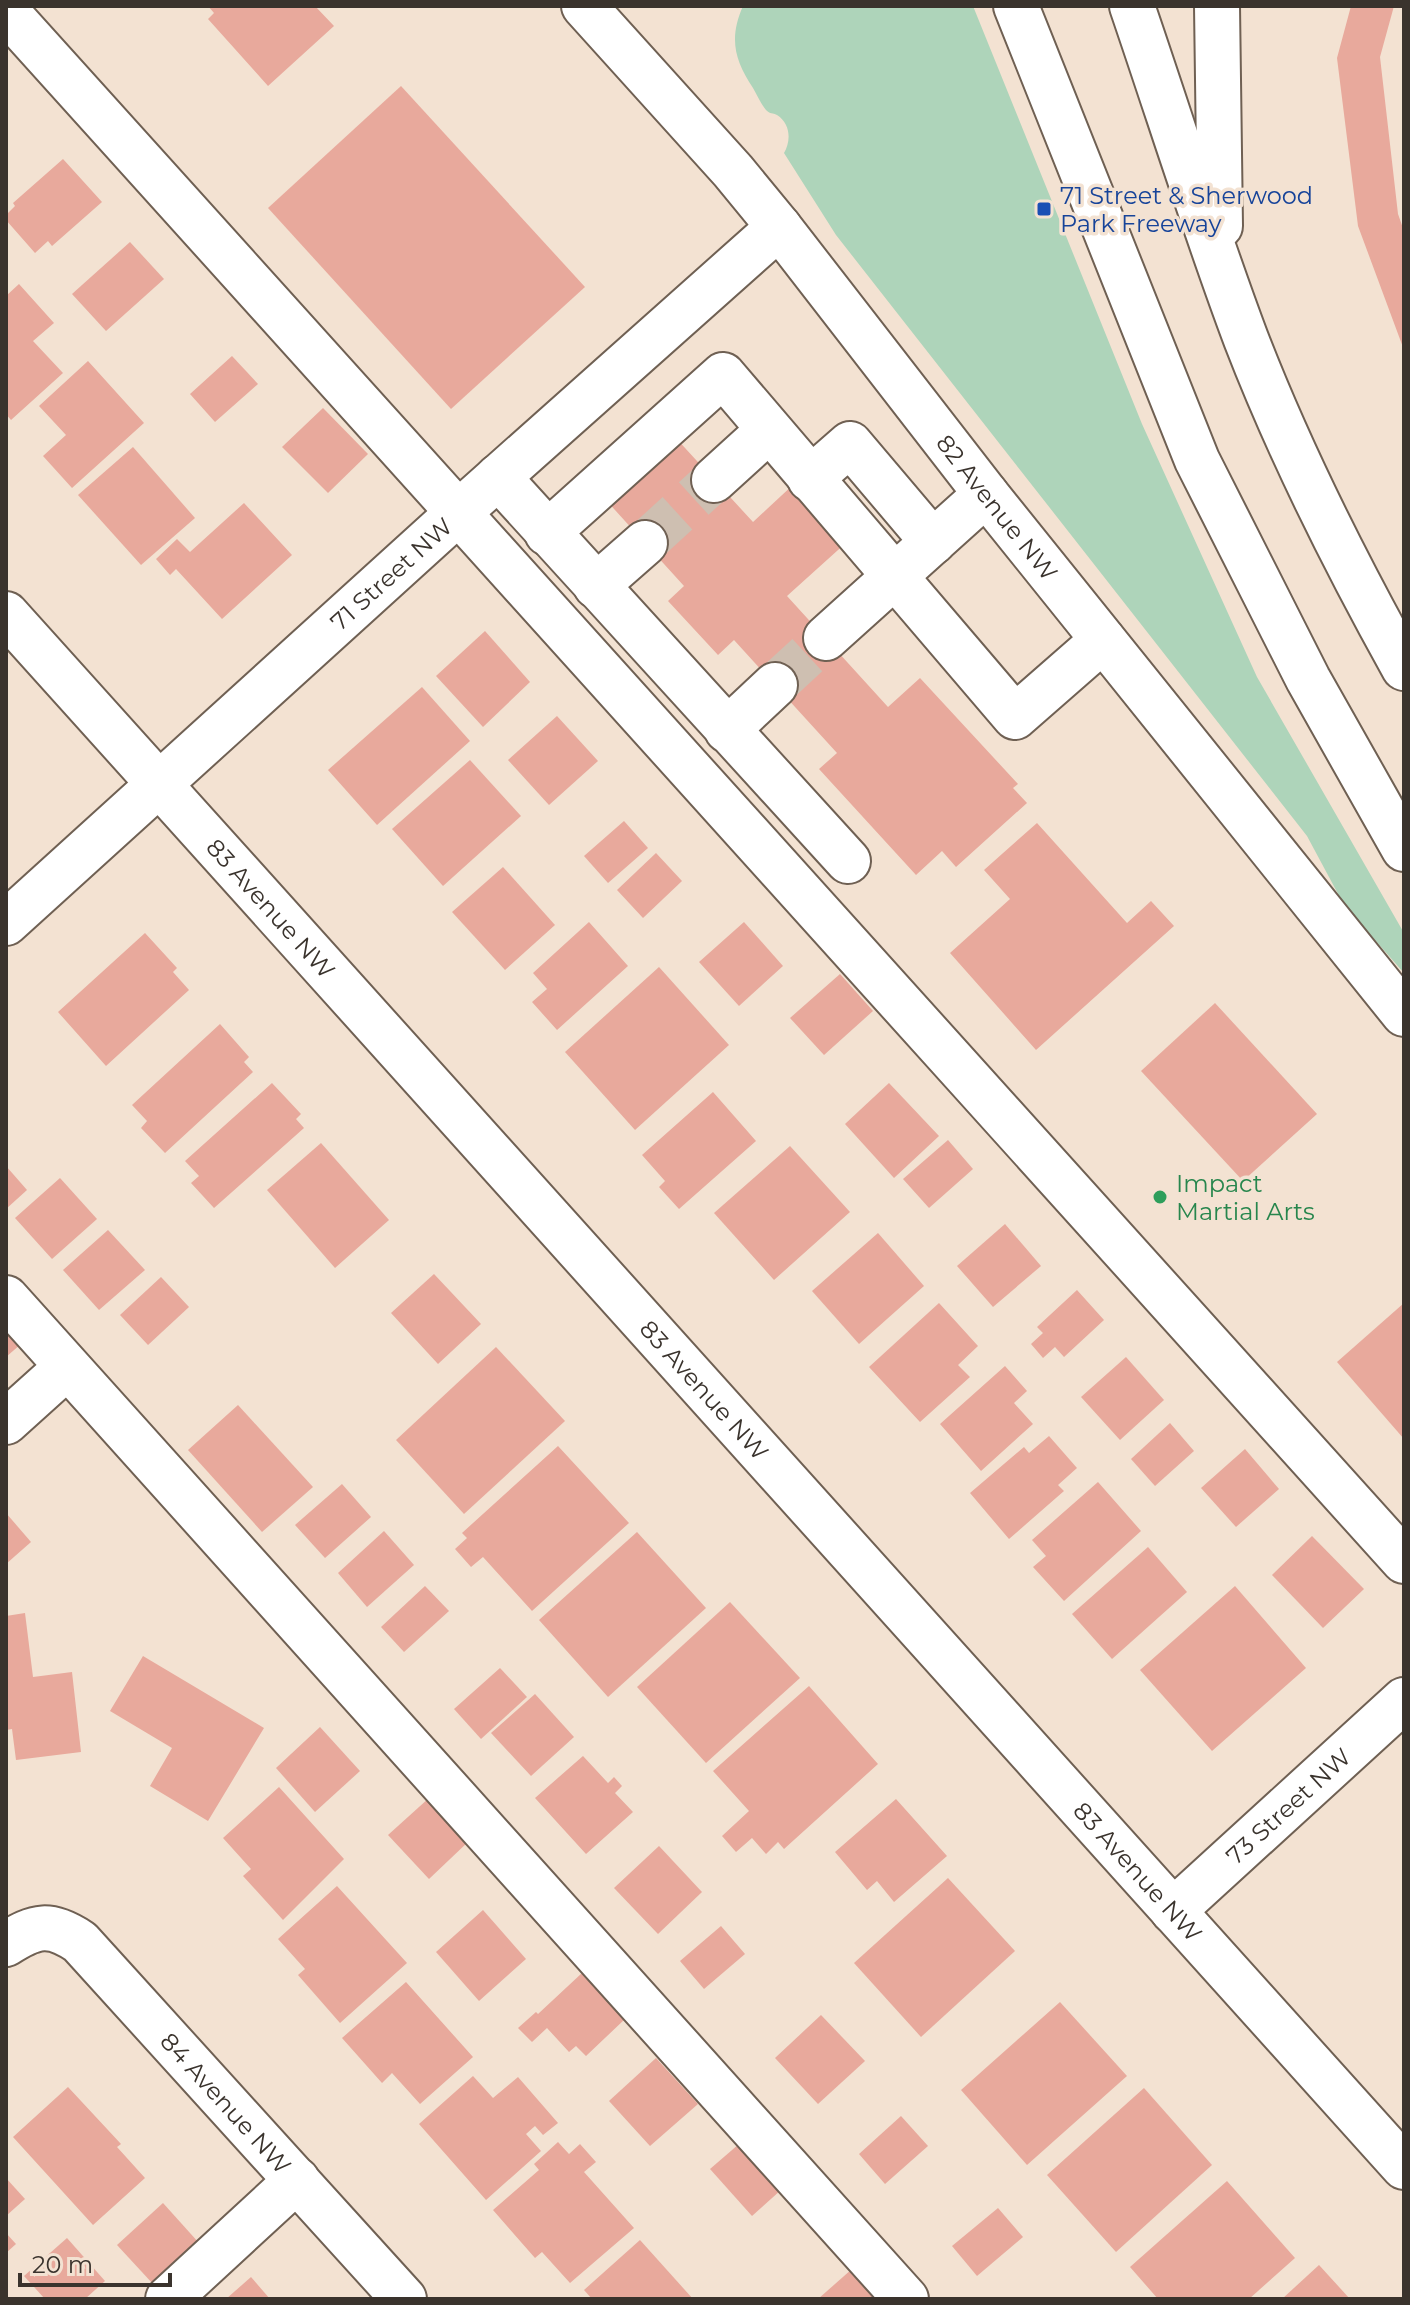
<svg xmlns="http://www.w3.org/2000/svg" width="1410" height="2305" viewBox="0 0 1410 2305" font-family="Montserrat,sans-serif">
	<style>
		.green { fill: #aed4ba }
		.building { fill: #e8a99c }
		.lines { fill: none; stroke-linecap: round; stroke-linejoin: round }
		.minor-tunnel { stroke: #cebfb1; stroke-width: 44; stroke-dasharray: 44 22; stroke-linecap: butt }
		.minor-casing { stroke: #6f6053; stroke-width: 48 }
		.major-casing { stroke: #6f6053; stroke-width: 48 }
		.minor { stroke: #fff; stroke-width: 44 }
		.major { stroke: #fff; stroke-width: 44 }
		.transit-dot { fill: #1a4fb4; stroke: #f3e2d2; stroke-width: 3 }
		.leisure-dot { fill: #2e9e5b; stroke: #f3e2d2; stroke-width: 3 }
		.labels { text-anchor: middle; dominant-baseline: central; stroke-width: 7; stroke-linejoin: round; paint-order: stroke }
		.transit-label { font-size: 24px; fill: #164399; stroke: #f3e2d2; text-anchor: start }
		.street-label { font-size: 24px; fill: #3a332d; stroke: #f3e2d2 }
		.leisure-label { font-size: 24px; fill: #27864d; stroke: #f3e2d2; text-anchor: start }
	</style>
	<rect width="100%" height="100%" fill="#f3e2d2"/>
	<!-- green -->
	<path class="green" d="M743,6H973L1142,424L1257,677L1404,933V973L1344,905L1307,836L836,235L784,153C791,141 791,124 777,115C772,112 771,115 766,110C761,104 757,95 753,88C734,59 729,38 743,6Z"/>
	<!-- building -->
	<g class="building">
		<path d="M208,6H315L334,26L268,86L208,19L214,13Z"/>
		<path d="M1351,6H1394L1380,57L1398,214L1404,231V350L1358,226L1337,58Z"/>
		<path d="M401,86L585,287L451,409L268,208Z"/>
		<path d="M63,159L102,202L52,246L48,241L35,253L6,220V215L15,206L13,203Z"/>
		<path d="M130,242L164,279L106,331L72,294Z"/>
		<path d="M19,284L54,323L33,341L63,373L11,420L6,414V296Z"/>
		<path d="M232,356L258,384L215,422L190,394Z"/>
		<path d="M88,361L144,423L72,488L43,456L66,435L39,406Z"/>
		<path d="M323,408L368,454L328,493L282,447Z"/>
		<path d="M674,436L753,522L795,483L848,541L787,596L888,707L920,678L1018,784L1013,788L1027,803L956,867L942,851L916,875L819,769L837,753L734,640L718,655L668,601L684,586L605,499Z"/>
		<path d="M133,447L195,518L141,565L78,495Z"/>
		<path d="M244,503L292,555L222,619L176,569L170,575L156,559L177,539L190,552Z"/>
		<path d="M485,631L530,682L483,727L436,676Z"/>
		<path d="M422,687L470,741L377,825L328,770Z"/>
		<path d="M557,716L598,761L549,805L508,760Z"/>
		<path d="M470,760L521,816L443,886L392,829Z"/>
		<path d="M624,821L648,848L608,883L584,856Z"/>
		<path d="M1037,823L1127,923L1151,901L1174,926L1036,1050L950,953L1010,899L984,870Z"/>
		<path d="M656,853L682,881L643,918L617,890Z"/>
		<path d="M503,867L555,925L505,970L452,912Z"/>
		<path d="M589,922L628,966L557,1030L532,1002L547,989L533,973Z"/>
		<path d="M744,922L783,966L739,1006L699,962Z"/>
		<path d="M145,933L177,968L173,972L189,990L106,1066L58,1012Z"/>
		<path d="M659,967L729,1045L635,1130L565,1052Z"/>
		<path d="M840,974L873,1011L824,1055L790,1018Z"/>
		<path d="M1215,1003L1317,1114L1243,1181L1141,1071Z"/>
		<path d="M220,1024L249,1057L244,1062L253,1072L165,1153L141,1128L147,1121L132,1105Z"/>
		<path d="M272,1083L301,1114L296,1119L304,1128L214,1208L191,1183L199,1176L185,1161Z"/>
		<path d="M889,1083L939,1136L894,1178L845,1124Z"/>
		<path d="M713,1092L756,1141L679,1209L659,1187L665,1181L642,1155Z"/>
		<path d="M948,1140L973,1169L929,1208L903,1179Z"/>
		<path d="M321,1143L389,1220L335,1268L267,1190Z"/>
		<path d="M790,1146L850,1212L774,1280L714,1213Z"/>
		<path d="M6,1166L27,1190L6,1209Z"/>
		<path d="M60,1178L97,1219L52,1259L15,1218Z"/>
		<path d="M1005,1224L1041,1266L993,1307L957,1266Z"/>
		<path d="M108,1230L145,1270L99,1310L63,1270Z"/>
		<path d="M878,1233L924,1286L859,1344L812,1291Z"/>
		<path d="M434,1274L481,1324L438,1364L391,1313Z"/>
		<path d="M161,1277L189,1307L148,1345L120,1315Z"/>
		<path d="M1077,1290L1104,1320L1064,1357L1055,1347L1043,1358L1031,1344L1043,1333L1037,1327Z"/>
		<path d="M939,1303L978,1346L958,1365L970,1377L920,1422L869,1367Z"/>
		<path d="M1404,1303V1439L1337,1362Z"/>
		<path d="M6,1328L21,1344L6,1357Z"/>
		<path d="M496,1347L565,1421L464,1514L396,1440Z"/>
		<path d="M1126,1357L1164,1400L1120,1440L1081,1397Z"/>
		<path d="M1005,1366L1027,1391L1014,1403L1033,1424L981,1471L940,1424Z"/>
		<path d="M238,1405L313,1487L262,1532L188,1450Z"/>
		<path d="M1170,1423L1194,1451L1155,1486L1131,1459Z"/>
		<path d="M1049,1436L1077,1468L1058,1485L1064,1491L1009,1539L970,1493L1024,1447L1029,1453Z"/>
		<path d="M558,1446L629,1523L532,1611L483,1557L471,1567L455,1549L467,1538L462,1533Z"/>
		<path d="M1245,1449L1279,1489L1236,1527L1201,1488Z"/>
		<path d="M1098,1482L1141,1531L1064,1601L1033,1567L1046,1556L1032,1540Z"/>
		<path d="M342,1484L371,1517L325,1558L295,1525Z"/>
		<path d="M6,1513L31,1542L6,1564Z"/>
		<path d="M384,1531L414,1565L367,1607L338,1573Z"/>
		<path d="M637,1532L706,1608L608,1697L539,1620Z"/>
		<path d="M1312,1536L1364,1589L1323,1628L1272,1575Z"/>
		<path d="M1148,1547L1187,1592L1112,1659L1072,1614Z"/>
		<path d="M425,1586L449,1611L404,1652L381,1627Z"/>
		<path d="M1235,1586L1306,1668L1212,1751L1140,1670Z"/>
		<path d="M730,1602L800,1678L706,1763L637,1687Z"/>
		<path d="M25,1613L33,1677L72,1672L81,1752L16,1760L12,1729L6,1730V1616Z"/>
		<path d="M143,1656L264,1728L208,1821L150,1786L172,1748L110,1711Z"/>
		<path d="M500,1668L527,1697L481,1739L454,1709Z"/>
		<path d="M809,1686L878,1764L784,1849L778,1842L766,1854L752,1838L736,1852L722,1836L749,1811L713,1771Z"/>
		<path d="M535,1694L574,1737L531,1776L491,1733Z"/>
		<path d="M320,1727L360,1771L315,1812L276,1768Z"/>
		<path d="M583,1756L608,1783L614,1777L622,1786L615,1793L633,1812L586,1854L535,1798Z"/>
		<path d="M279,1787L344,1859L283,1920L243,1876L251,1869L223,1838Z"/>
		<path d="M429,1798L469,1841L429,1879L388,1835Z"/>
		<path d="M896,1799L947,1856L894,1902L877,1881L867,1890L835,1852Z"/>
		<path d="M659,1846L702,1892L658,1934L614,1888Z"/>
		<path d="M948,1878L1015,1951L921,2037L854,1963Z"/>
		<path d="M337,1886L407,1963L340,2023L298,1975L305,1969L278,1939Z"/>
		<path d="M483,1910L526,1959L479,2001L436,1952Z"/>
		<path d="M721,1926L745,1954L704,1989L680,1961Z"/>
		<path d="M582,1973L625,2019L586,2056L576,2046L569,2052L547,2028L532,2042L518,2028L536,2012L538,2014Z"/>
		<path d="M406,1982L473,2057L420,2104L392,2073L382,2083L342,2038Z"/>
		<path d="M1060,2002L1127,2076L1027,2165L961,2090Z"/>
		<path d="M821,2015L865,2061L818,2104L775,2058Z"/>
		<path d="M656,2058L698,2104L650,2146L609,2101Z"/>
		<path d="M473,2076L493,2098L518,2077L558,2123L543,2135L535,2126L526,2134L541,2151L486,2200L419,2124Z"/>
		<path d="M68,2087L121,2144L117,2147L145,2178L93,2225L13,2137Z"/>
		<path d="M1144,2088L1212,2165L1116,2252L1047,2175Z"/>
		<path d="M901,2116L928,2146L885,2184L859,2154Z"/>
		<path d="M558,2142L569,2154L580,2144L596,2162L584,2172L634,2228L570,2283L542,2252L535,2258L493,2210L539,2170L534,2164Z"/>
		<path d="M739,2144L781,2190L752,2216L710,2169Z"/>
		<path d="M6,2178L25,2199L6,2216Z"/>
		<path d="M1227,2181L1295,2258L1249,2299H1158L1130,2267Z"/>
		<path d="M163,2203L199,2243L153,2284L117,2245Z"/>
		<path d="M998,2208L1023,2237L977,2276L952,2246Z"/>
		<path d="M6,2233L16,2244L6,2253Z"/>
		<path d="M67,2238L105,2281L85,2299H45L24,2276Z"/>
		<path d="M640,2240L693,2299H592L584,2290Z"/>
		<path d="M1319,2265L1350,2299H1282Z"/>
		<path d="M852,2269L878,2299H818Z"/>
		<path d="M251,2277L270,2299H226Z"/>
	</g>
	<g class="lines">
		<!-- minor-tunnel -->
		<g class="minor-tunnel">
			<path d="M645,543L714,480"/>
			<path d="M775,685L826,638"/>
		</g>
		<!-- minor casing -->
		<g class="minor-casing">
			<g id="minor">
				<path id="s1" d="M584,6L733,171L779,227L986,494L1404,1014"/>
				<path d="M6,11L1404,1561"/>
				<path d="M498,477L848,861"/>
				<path d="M810,479L850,444L933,542"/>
				<path d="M714,480L769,430"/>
				<path d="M547,533L723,375L1015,717L1103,640"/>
				<path d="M596,586L645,543"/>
				<path id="s2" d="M6,614L1404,2167"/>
				<path d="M826,638L986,494"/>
				<path d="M727,730L775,685"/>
				<path id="s3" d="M6,923L459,512L779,227"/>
				<path d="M6,1298L906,2299"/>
				<path d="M6,1422L67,1367"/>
				<path id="s4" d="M1173,1911L1404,1700"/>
				<path id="s5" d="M6,1944C36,1925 50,1922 80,1942L404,2299"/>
				<path d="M168,2299L297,2180"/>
			</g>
		</g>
		<!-- major casing -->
		<g class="major-casing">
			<g id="major">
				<path d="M1016,6L1197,460L1308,679L1404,849"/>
				<path d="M1132,6C1170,117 1205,230 1246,339C1290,453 1345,562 1404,668"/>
				<path d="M1217,6L1220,226"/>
			</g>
		</g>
		<!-- minor -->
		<use href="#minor" class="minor"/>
		<!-- major -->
		<use href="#major" class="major"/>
	</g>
	<!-- markers -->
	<rect class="transit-dot" x="1036" y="201" width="16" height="16" rx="4"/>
	<circle class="leisure-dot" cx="1160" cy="1197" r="8"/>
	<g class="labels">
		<!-- transit labels -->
		<g class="transit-label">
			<text x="1060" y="195">71 Street &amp; Sherwood<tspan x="1060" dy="28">Park Freeway</tspan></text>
		</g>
		<!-- street labels -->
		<g class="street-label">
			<text stroke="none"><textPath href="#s1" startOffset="650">82 Avenue NW</textPath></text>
			<text stroke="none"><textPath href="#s3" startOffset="520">71 Street NW</textPath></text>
			<text stroke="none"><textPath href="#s2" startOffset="396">83 Avenue NW</textPath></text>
			<text stroke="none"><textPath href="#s2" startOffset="1044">83 Avenue NW</textPath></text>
			<text stroke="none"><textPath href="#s4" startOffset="156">73 Street NW</textPath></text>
			<text stroke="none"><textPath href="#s2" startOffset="1692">83 Avenue NW</textPath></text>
			<text stroke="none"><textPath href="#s5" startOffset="298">84 Avenue NW</textPath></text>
		</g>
		<!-- leisure labels -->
		<g class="leisure-label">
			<text x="1176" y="1183">Impact<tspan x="1176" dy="28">Martial Arts</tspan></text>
		</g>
	</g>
	<!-- border -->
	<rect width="1410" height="2305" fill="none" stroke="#3a332d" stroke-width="16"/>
	<!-- scale -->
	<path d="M20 2273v12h150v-12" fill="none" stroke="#3a332d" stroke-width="4"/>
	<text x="32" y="2273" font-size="24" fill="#3a332d" stroke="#f3e2d2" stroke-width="6" paint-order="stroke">20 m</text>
</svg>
